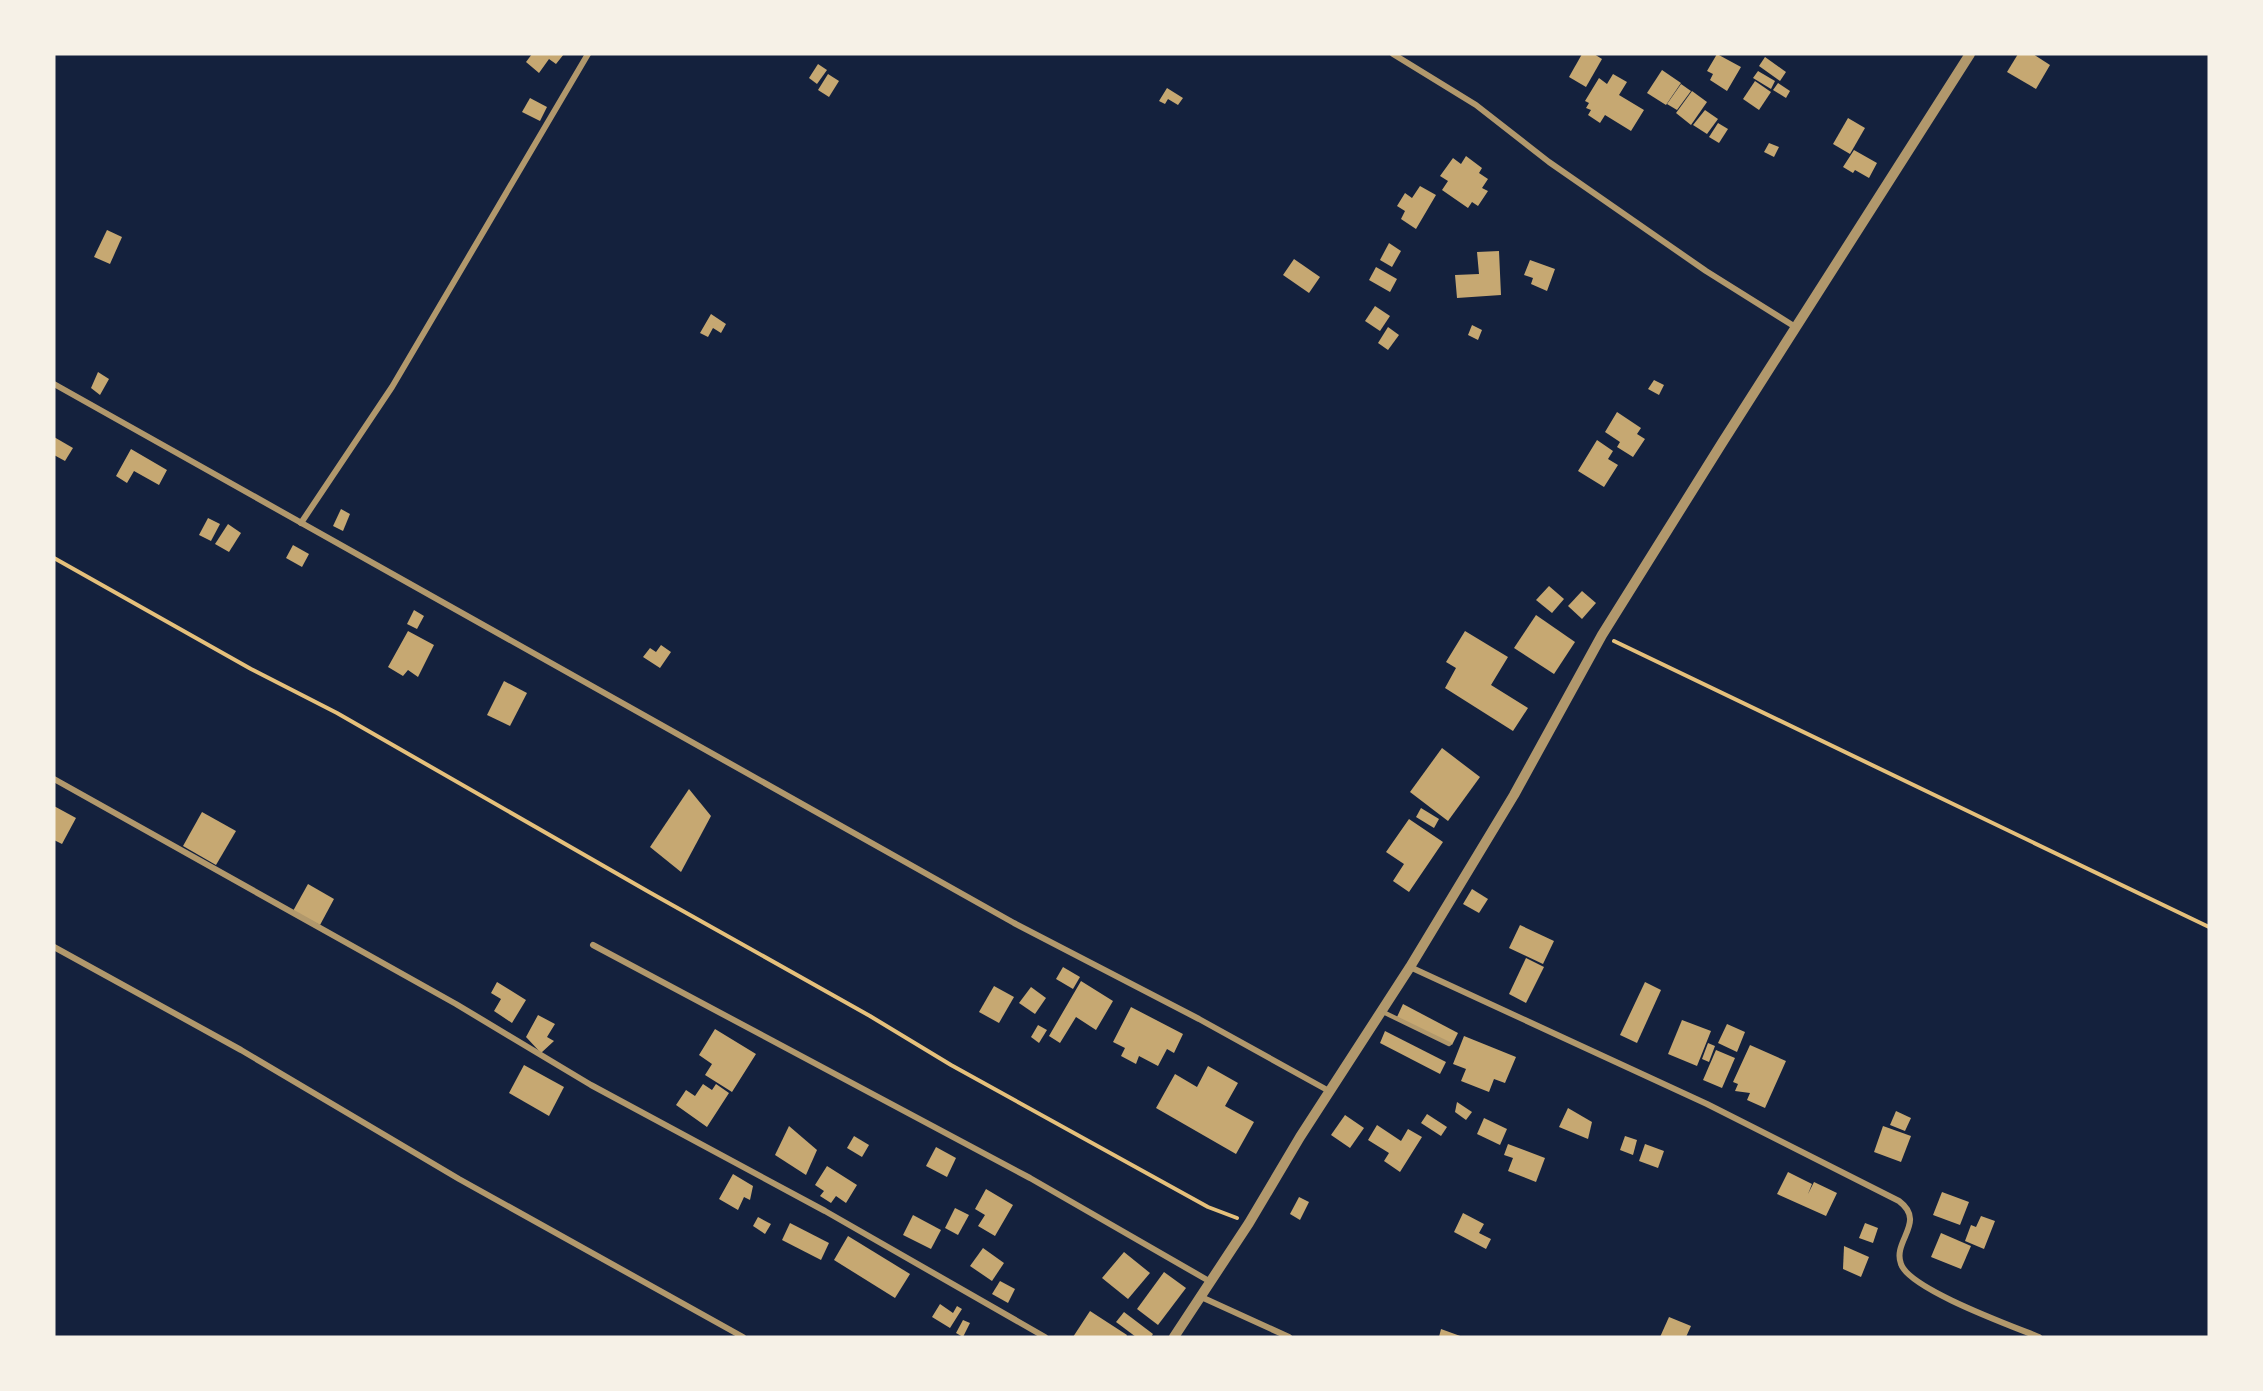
<svg xmlns="http://www.w3.org/2000/svg" width="2263" height="1391" viewBox="0 0 2263 1391" font-family="'PT Sans',sans-serif">
	<style>
		.building { fill: #c6a872 }
		.lines { fill: none; stroke-linecap: round; stroke-linejoin: round }
		.path { stroke: #e5c07b; stroke-width: 4 }
		.service { stroke: #b1986c; stroke-width: 4.5 }
		.minor { stroke: #b1986c; stroke-width: 6 }
		.tertiary { stroke: #b1986c; stroke-width: 10 }
	</style>
	<rect width="100%" height="100%" fill="#14213d"/>
	<!-- building -->
	<g class="building">
		<path d="M532,54H564L556,64L549,59L539,73L526,62Z"/>
		<path d="M1582,54H1594L1602,59L1586,87L1569,77Z"/>
		<path d="M1717,54L1741,67L1727,91L1710,80L1713,74L1707,71Z"/>
		<path d="M2018,54H2033L2050,65L2036,89L2007,72Z"/>
		<path d="M1765,57L1786,72L1780,81L1759,66Z"/>
		<path d="M818,64L827,70L817,84L809,78Z"/>
		<path d="M1662,70L1681,83L1666,105L1647,93Z"/>
		<path d="M1758,71L1775,81L1771,89L1753,78Z"/>
		<path d="M828,74L839,81L829,97L818,90Z"/>
		<path d="M1613,74L1627,82L1619,95L1644,110L1631,131L1605,115L1600,123L1588,115L1591,110L1586,108L1589,103L1585,101L1599,78L1607,84Z"/>
		<path d="M1755,81L1771,92L1759,110L1743,99Z"/>
		<path d="M1778,83L1790,91L1786,98L1773,90Z"/>
		<path d="M1681,84L1691,91L1677,110L1667,104Z"/>
		<path d="M1167,88L1183,98L1178,105L1168,99L1165,104L1159,101Z"/>
		<path d="M1692,91L1707,102L1691,125L1676,113Z"/>
		<path d="M530,98L547,107L540,121L522,112Z"/>
		<path d="M1705,110L1718,119L1707,134L1693,125Z"/>
		<path d="M1848,118L1865,128L1850,154L1833,144Z"/>
		<path d="M1718,123L1728,129L1719,143L1709,137Z"/>
		<path d="M1769,143L1779,147L1774,157L1764,152Z"/>
		<path d="M1854,150L1877,163L1869,178L1855,170L1853,173L1843,167Z"/>
		<path d="M1466,156L1482,168L1479,173L1488,179L1482,188L1488,191L1478,206L1472,202L1468,208L1442,190L1448,181L1440,176L1453,158L1461,164Z"/>
		<path d="M1420,186L1436,195L1416,229L1401,219L1405,211L1397,206L1405,193L1412,198Z"/>
		<path d="M107,230L122,237L110,264L94,257Z"/>
		<path d="M1389,243L1401,251L1392,267L1380,260Z"/>
		<path d="M1499,251L1501,295L1457,298L1455,275L1479,274L1477,252Z"/>
		<path d="M1294,259L1320,277L1309,293L1283,275Z"/>
		<path d="M1530,260L1555,269L1547,291L1531,284L1533,278L1524,275Z"/>
		<path d="M1376,267L1397,279L1390,292L1369,280Z"/>
		<path d="M1375,306L1390,316L1380,331L1365,321Z"/>
		<path d="M711,314L726,324L721,333L713,328L708,337L700,333Z"/>
		<path d="M1472,325L1482,330L1478,340L1468,335Z"/>
		<path d="M1388,327L1399,335L1388,350L1378,343Z"/>
		<path d="M98,372L109,379L100,395L91,388Z"/>
		<path d="M1654,380L1664,385L1659,395L1648,389Z"/>
		<path d="M1617,412L1641,428L1637,434L1645,439L1633,457L1617,447L1620,442L1605,432Z"/>
		<path d="M54,437L73,448L65,461L54,455Z"/>
		<path d="M1597,440L1613,451L1608,459L1618,465L1604,487L1578,471Z"/>
		<path d="M131,449L167,470L159,485L134,471L127,483L116,476Z"/>
		<path d="M341,509L350,514L343,531L333,526Z"/>
		<path d="M208,518L220,524L211,541L199,535Z"/>
		<path d="M228,524L241,533L229,552L215,544Z"/>
		<path d="M293,545L309,554L302,567L286,558Z"/>
		<path d="M1549,586L1564,599L1552,613L1536,600Z"/>
		<path d="M1582,591L1596,603L1582,619L1568,606Z"/>
		<path d="M414,610L424,616L417,629L407,624Z"/>
		<path d="M1536,615L1575,642L1554,674L1514,648Z"/>
		<path d="M408,631L434,645L418,677L408,670L403,676L388,667Z"/>
		<path d="M1465,631L1508,657L1491,685L1528,708L1513,731L1445,688L1456,668L1446,662Z"/>
		<path d="M661,645L671,652L660,668L643,657L650,648L656,652Z"/>
		<path d="M504,681L527,693L510,726L487,715Z"/>
		<path d="M1442,748L1480,777L1448,821L1410,792Z"/>
		<path d="M689,789L711,816L681,872L650,847Z"/>
		<path d="M54,806L76,818L62,844L54,840Z"/>
		<path d="M1421,808L1439,819L1434,828L1416,817Z"/>
		<path d="M202,812L236,831L216,865L183,846Z"/>
		<path d="M1409,819L1443,842L1409,892L1393,881L1404,864L1386,852Z"/>
		<path d="M308,884L334,899L320,925L293,911Z"/>
		<path d="M1472,889L1488,899L1479,913L1463,904Z"/>
		<path d="M1520,925L1554,941L1543,964L1509,948Z"/>
		<path d="M1526,958L1544,967L1526,1003L1509,994Z"/>
		<path d="M1063,967L1080,977L1073,989L1056,979Z"/>
		<path d="M1081,981L1113,1001L1096,1030L1076,1017L1060,1043L1049,1036Z"/>
		<path d="M497,982L526,1000L512,1023L494,1011L501,999L491,993Z"/>
		<path d="M1645,982L1661,990L1637,1043L1620,1035Z"/>
		<path d="M994,986L1014,997L999,1023L979,1012Z"/>
		<path d="M1031,987L1046,998L1035,1014L1019,1003Z"/>
		<path d="M1403,1004L1458,1033L1452,1045L1397,1017Z"/>
		<path d="M1131,1007L1183,1034L1174,1053L1167,1049L1158,1066L1139,1056L1136,1064L1121,1056L1125,1048L1113,1042Z"/>
		<path d="M538,1015L555,1024L547,1037L554,1041L541,1053L526,1037Z"/>
		<path d="M1682,1020L1711,1031L1697,1066L1668,1054Z"/>
		<path d="M1727,1024L1745,1032L1737,1052L1718,1043Z"/>
		<path d="M1038,1025L1047,1030L1039,1043L1031,1037Z"/>
		<path d="M715,1029L756,1054L732,1092L705,1075L712,1064L699,1055Z"/>
		<path d="M1385,1031L1446,1062L1440,1074L1380,1043Z"/>
		<path d="M1464,1036L1516,1057L1505,1083L1494,1079L1489,1092L1461,1081L1466,1069L1453,1064Z"/>
		<path d="M1708,1043L1715,1046L1709,1062L1702,1059Z"/>
		<path d="M1750,1045L1786,1061L1765,1108L1747,1100L1750,1093L1735,1091L1738,1084L1733,1082Z"/>
		<path d="M1716,1050L1735,1058L1722,1088L1703,1080Z"/>
		<path d="M524,1065L564,1087L549,1116L509,1093Z"/>
		<path d="M1208,1066L1238,1083L1225,1106L1254,1122L1236,1154L1156,1108L1175,1074L1197,1087Z"/>
		<path d="M703,1084L712,1090L716,1084L729,1093L707,1127L676,1105L686,1090L695,1096Z"/>
		<path d="M1457,1102L1472,1112L1466,1120L1455,1112Z"/>
		<path d="M1568,1108L1592,1122L1588,1139L1559,1127Z"/>
		<path d="M1896,1111L1911,1118L1905,1131L1890,1125Z"/>
		<path d="M1427,1114L1447,1127L1441,1136L1421,1123Z"/>
		<path d="M1345,1115L1364,1128L1350,1148L1331,1135Z"/>
		<path d="M1484,1118L1507,1129L1500,1145L1477,1134Z"/>
		<path d="M1377,1125L1401,1141L1408,1129L1422,1137L1400,1172L1384,1161L1389,1153L1368,1140Z"/>
		<path d="M789,1126L817,1150L806,1175L775,1155Z"/>
		<path d="M1883,1126L1911,1136L1901,1162L1874,1152Z"/>
		<path d="M854,1136L869,1145L862,1157L847,1148Z"/>
		<path d="M1625,1136L1637,1140L1633,1155L1620,1150Z"/>
		<path d="M1508,1144L1545,1158L1536,1182L1508,1171L1513,1158L1504,1155Z"/>
		<path d="M1645,1144L1664,1151L1658,1168L1639,1161Z"/>
		<path d="M936,1147L956,1158L947,1177L926,1166Z"/>
		<path d="M827,1166L857,1185L846,1203L836,1196L831,1203L820,1196L824,1191L815,1185Z"/>
		<path d="M1788,1172L1812,1184L1808,1194L1814,1182L1837,1193L1826,1216L1777,1194Z"/>
		<path d="M733,1174L753,1186L750,1200L744,1197L738,1210L719,1199Z"/>
		<path d="M986,1189L1013,1205L995,1236L978,1226L985,1215L975,1209Z"/>
		<path d="M1942,1192L1969,1202L1960,1225L1933,1215Z"/>
		<path d="M1299,1197L1309,1202L1300,1220L1290,1214Z"/>
		<path d="M955,1208L969,1215L958,1235L945,1228Z"/>
		<path d="M1463,1213L1484,1224L1479,1233L1491,1239L1486,1249L1454,1232Z"/>
		<path d="M913,1215L941,1230L931,1249L903,1235Z"/>
		<path d="M1981,1216L1995,1221L1984,1249L1965,1241L1971,1225L1976,1227Z"/>
		<path d="M758,1217L771,1224L765,1234L753,1226Z"/>
		<path d="M790,1223L829,1243L821,1260L782,1240Z"/>
		<path d="M1865,1223L1878,1228L1873,1243L1859,1238Z"/>
		<path d="M1941,1233L1971,1246L1961,1269L1931,1257Z"/>
		<path d="M848,1236L910,1274L895,1298L834,1260Z"/>
		<path d="M1844,1246L1869,1257L1861,1277L1843,1269Z"/>
		<path d="M983,1248L1004,1263L992,1281L970,1266Z"/>
		<path d="M1124,1252L1150,1273L1128,1299L1102,1278Z"/>
		<path d="M1164,1272L1186,1288L1158,1325L1137,1309Z"/>
		<path d="M1000,1281L1015,1289L1008,1303L992,1294Z"/>
		<path d="M940,1304L953,1313L957,1306L962,1309L950,1328L932,1317Z"/>
		<path d="M1090,1311L1127,1335L1126,1337H1073Z"/>
		<path d="M1124,1312L1153,1334L1151,1337H1136L1116,1322Z"/>
		<path d="M1669,1317L1691,1326L1686,1337H1660Z"/>
		<path d="M963,1320L970,1323L963,1337L956,1333Z"/>
		<path d="M1441,1329L1463,1337H1439Z"/>
	</g>
	<g class="lines">
		<!-- path -->
		<g class="path">
			<path d="M54,558L251,669L337,713L649,892L870,1016L951,1065L1208,1207L1237,1218"/>
			<path d="M1614,641L2209,927"/>
		</g>
		<!-- service -->
		<path class="service" d="M1381,1011L1449,1044"/>
		<!-- minor -->
		<g class="minor">
			<path d="M1393,54L1476,105L1549,162L1706,271L1797,328"/>
			<path d="M54,384L1014,923L1199,1019L1329,1091"/>
			<path d="M301,523L392,387L588,54"/>
			<path d="M54,779L456,1004L591,1085L825,1211L1045,1337"/>
			<path d="M593,945L1030,1178L1209,1281"/>
			<path d="M54,947L241,1050L459,1179L743,1337"/>
			<path d="M1410,967L1707,1104L1899,1201C1927,1222 1892,1241 1901,1264C1909,1289 2012,1326 2039,1337"/>
			<path d="M1199,1296L1289,1337"/>
		</g>
		<!-- tertiary -->
		<path class="tertiary" d="M1174,1337L1249,1223L1300,1137L1410,967L1514,795L1602,635L1722,443L1970,54"/>
	</g>
	<!-- border -->
	<rect width="2263" height="1391" fill="none" stroke="#f6f1e7" stroke-width="111"/>
</svg>
